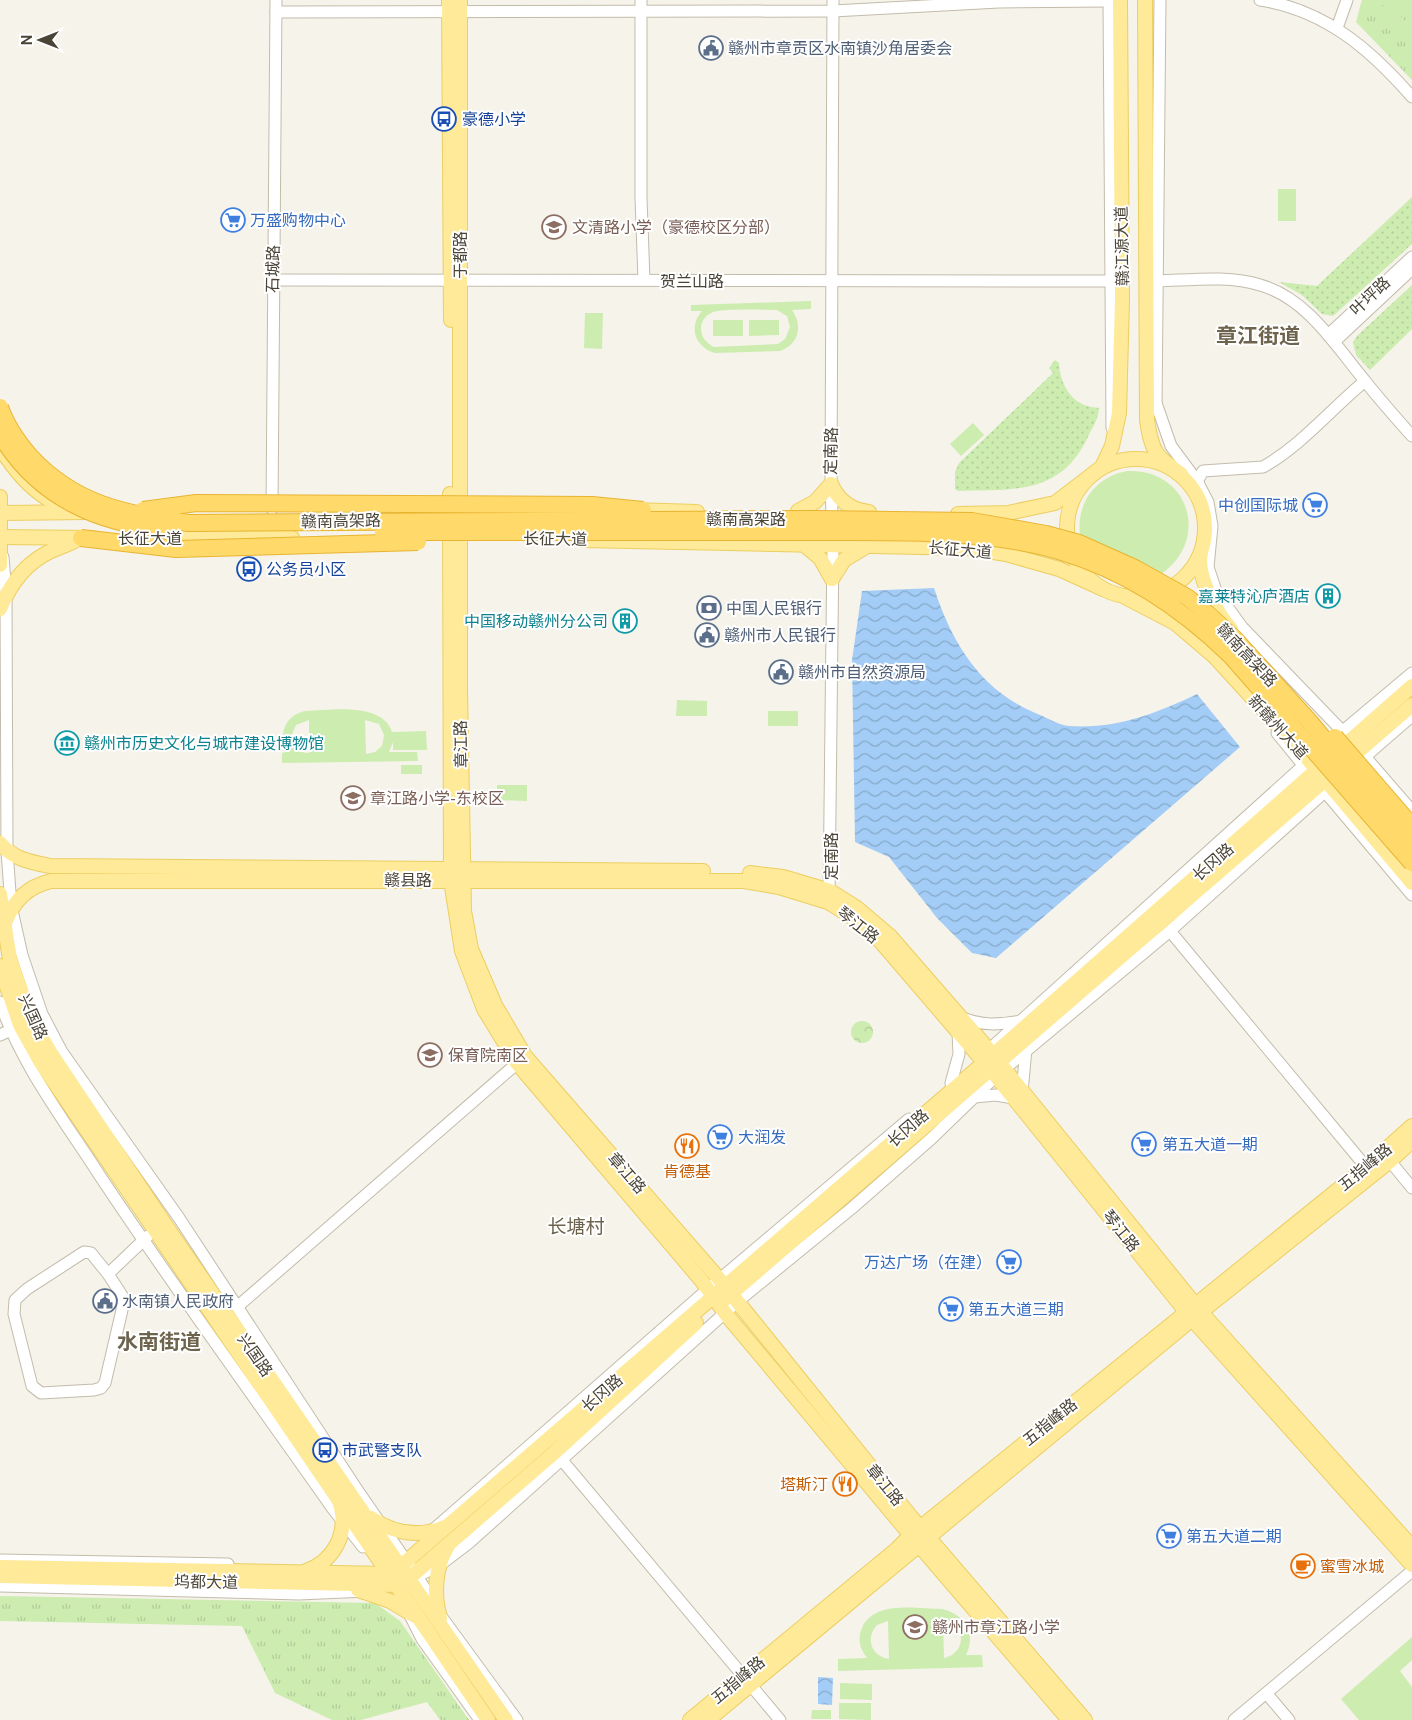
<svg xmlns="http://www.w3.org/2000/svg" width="1412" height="1720" viewBox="0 0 1412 1720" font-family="'Public Sans','Noto Sans SC',sans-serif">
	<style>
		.grass { fill: url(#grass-dots) }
		.forest { fill: url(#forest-crowns) }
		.park { fill: url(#park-tufts) }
		.garden { fill: #ccecb0; fill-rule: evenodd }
		.water { fill: url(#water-waves) }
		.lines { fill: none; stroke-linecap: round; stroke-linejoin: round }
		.minor-casing { stroke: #c2bcab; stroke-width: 13 }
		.major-casing { stroke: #ecce61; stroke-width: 16 }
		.minor { stroke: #fff; stroke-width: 11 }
		.major { stroke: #ffea99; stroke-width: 14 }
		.highway-bridge-casing { stroke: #e8b431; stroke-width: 18; stroke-linecap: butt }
		.highway-bridge { stroke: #ffda6b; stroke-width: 16 }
		.labels { text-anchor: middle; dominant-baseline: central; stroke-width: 4; stroke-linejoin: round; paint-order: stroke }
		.service-label { font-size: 16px; fill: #4e5e75; stroke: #fff; text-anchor: start }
		.transit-label { font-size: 16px; fill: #164399; stroke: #fff; text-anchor: start }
		.shop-label { font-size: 16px; fill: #366cbe; stroke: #fff; text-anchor: start }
		.education-label { font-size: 16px; fill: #785e54; stroke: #fff; text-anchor: start }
		.street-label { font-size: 16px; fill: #4a4437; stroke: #fff }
		.culture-label { font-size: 16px; fill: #0d838f; stroke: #fff; text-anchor: end }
		.food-label { font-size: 16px; fill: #c56008; stroke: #fff }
		.quarter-label { font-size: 19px; fill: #6e644d; stroke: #fff }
		.district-label { font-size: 21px; font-weight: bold; fill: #6e644d; stroke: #fff }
	</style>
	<defs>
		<pattern id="grass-dots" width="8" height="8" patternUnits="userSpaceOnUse" patternTransform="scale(1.25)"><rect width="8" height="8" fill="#ccecb0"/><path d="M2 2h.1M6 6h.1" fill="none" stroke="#b1cc98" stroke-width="1.8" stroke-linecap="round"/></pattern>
		<pattern id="forest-crowns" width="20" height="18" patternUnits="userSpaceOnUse" patternTransform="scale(1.25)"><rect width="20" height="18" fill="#ccecb0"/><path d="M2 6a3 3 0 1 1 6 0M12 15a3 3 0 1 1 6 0" fill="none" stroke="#b1cc98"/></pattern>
		<pattern id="park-tufts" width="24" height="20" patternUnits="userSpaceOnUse" patternTransform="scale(1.25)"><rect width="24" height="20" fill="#ccecb0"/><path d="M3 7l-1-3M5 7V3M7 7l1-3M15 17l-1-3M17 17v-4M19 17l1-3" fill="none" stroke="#b1cc98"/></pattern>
		<pattern id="water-waves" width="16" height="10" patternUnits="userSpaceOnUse" patternTransform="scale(1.25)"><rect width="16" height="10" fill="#a3cdf6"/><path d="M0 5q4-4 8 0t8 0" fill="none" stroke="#87a8c8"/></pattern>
	</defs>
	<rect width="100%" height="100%" fill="#f6f3ea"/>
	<!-- grass -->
	<g class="grass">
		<path d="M1412,197V244L1333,316L1322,314L1302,295L1279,282L1317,286Z"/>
		<path d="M1412,285V329L1370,370L1356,355L1353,342L1357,336Z"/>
		<path d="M1055,360L1059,363C1060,386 1073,407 1099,408C1099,419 1091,429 1087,439C1059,496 1011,489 958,491L955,489V472L959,463L1053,373L1049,368Z"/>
	</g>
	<!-- forest -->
	<circle class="forest" cx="862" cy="1032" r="11"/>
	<!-- park -->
	<g class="park">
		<path d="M1362,0H1412V80L1356,22Z"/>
		<path d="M0,1596L375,1603L400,1621L469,1720H440L427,1702L361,1720H332L275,1693L242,1626L0,1621Z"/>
	</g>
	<!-- garden -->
	<g class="garden">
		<path d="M1387,2L1409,25L1396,37L1374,14Z"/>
		<rect x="1278" y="189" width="18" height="32"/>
		<path d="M811,301V309L792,310C803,325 799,345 780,351L715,353C695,347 688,327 702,311H691V305ZM777,310L787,316L790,327L785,339L778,344L714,347C706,343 701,337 701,328C701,322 705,316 711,313C719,308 765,310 777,310Z"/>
		<path d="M585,313H603L602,349L584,348Z"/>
		<rect x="713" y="320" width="30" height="16"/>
		<path d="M749,320H779V335L749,336Z"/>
		<path d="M973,423L984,435L961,456L950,444Z"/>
		<path d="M1127,471C1189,468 1211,540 1161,574L1080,536C1076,503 1095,477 1127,471Z"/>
		<path d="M677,700L707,701V716H676Z"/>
		<path d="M305,711C332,710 382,702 392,732L426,731L427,750H393V742L389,752H417L418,761L282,763V753L286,752C279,734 284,716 305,711ZM309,720V753C298,753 292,747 291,736L296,725ZM365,720L379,724L384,735L382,746L375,752L366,754Z"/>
		<rect x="768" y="711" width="30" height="15"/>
		<rect x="401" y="765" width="21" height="9"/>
		<path d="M497,785H527V801L497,800Z"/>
		<path d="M942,1609C964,1614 977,1633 966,1655H982L983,1667L838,1671V1659L867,1658C860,1649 857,1639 862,1628C874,1600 917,1609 942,1609ZM943,1620L957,1626C966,1640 959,1655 944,1658ZM888,1621L889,1659C871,1656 865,1638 877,1625Z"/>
		<path d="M1412,1637V1660L1400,1671L1412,1687V1720H1359L1341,1699Z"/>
		<path d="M840,1683L872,1684V1700L840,1699Z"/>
		<path d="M839,1703H871V1720L839,1719Z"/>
		<path d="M812,1710H831V1719H811Z"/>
	</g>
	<!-- water -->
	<g class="water">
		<path d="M934,588C953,646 982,692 1040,715C1049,719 1060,725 1069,726C1117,729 1155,714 1197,694L1240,747L996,958L972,953L937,918L889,857L855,842L852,660L862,591Z"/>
		<path d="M818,1677L833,1678L832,1705L818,1704Z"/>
	</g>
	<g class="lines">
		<!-- minor casing -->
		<g class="minor-casing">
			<g id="minor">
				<path d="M641,0V198L644,280"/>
				<path d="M1109,0L1112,428"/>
				<path d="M1260,0C1325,10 1370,49 1412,97"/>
				<path d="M276,12L833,11L999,2L1109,1"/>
				<path d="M1337,28L1347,0"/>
				<path d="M273,280L1111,281"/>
				<path d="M1158,281C1191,280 1229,275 1260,285C1307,298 1336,346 1365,381C1380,400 1396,418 1412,436"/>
				<path d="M1328,335L1412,257"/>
				<path d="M1334,342L1412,269"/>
				<path d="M1156,403L1171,446L1197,481L1208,502L1212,526L1208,567L1216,591L1242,627L1347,736"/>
				<path d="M1156,408L1160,0"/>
				<path d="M1194,487L1203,471L1263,467C1302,445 1331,409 1365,381"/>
				<path d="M272,509L276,0"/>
				<path d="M3,557L6,594L7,851L11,906L22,955L42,1014L62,1052L179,1218L356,1488L422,1584L438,1612L517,1720"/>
				<path d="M1277,733L1308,771"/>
				<path d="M1331,741L1412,673"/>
				<path d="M1361,752L1412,811"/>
				<path d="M1353,767L1412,716"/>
				<path d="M1321,787L1412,895"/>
				<path d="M829,898L833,544L831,484L833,0"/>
				<path d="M1170,931L1366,1167"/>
				<path d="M0,1002C22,1066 64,1120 100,1176C175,1289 255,1398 333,1509L363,1547"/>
				<path d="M960,1017C983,1026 997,1025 1021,1021"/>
				<path d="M0,1035L17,1027"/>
				<path d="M993,1046L1315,755"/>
				<path d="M951,1083L959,1054L958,1032"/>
				<path d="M1022,1092L1026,1049"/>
				<path d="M974,1097L996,1095L1013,1098"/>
				<path d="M1390,1161L1412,1188"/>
				<path d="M108,1274L123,1297L122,1310L105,1383L101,1388L94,1390L41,1393L32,1386L14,1314L15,1300L27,1289L84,1252L91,1253L108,1274L148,1236"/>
				<path d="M237,1307L522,1059"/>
				<path d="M561,1459L780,1720"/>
				<path d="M433,1530L707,1290L909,1119"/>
				<path d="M0,1560L228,1564"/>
				<path d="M418,1576L441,1564L470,1542L737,1302L852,1208L932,1138L996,1076L1170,931L1337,781"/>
				<path d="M0,1586L299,1594L366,1591"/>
				<path d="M408,1611L422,1639L480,1720"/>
				<path d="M1267,1694L1289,1720"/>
				<path d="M1234,1720L1412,1571"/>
			</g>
		</g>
		<!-- major casing -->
		<g class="major-casing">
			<g id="major">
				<path d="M449,0L451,320"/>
				<path d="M460,0V688L464,911L471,949L495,1005L525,1056L720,1280L911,1517L1085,1720"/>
				<path d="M1145,0L1147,420C1152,452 1155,456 1181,474"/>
				<path d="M2,450C18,476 41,500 71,510"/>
				<circle cx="1136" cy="528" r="69"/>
				<path d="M831,484C838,500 851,510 869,512"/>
				<path d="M450,494L451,880L462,951L484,1009L517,1063L702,1281L725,1313L919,1545L1069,1720"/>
				<path d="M0,497V565"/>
				<path d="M633,510L697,512"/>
				<path d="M798,511L815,502L831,484"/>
				<path d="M0,513L89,512"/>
				<path d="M958,514L1008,513L1055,503L1102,467L1112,446L1119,413L1122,300L1120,0"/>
				<path d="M0,537L92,538"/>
				<path d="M131,538H292"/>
				<path d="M581,540L969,548L1006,554L1059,569L1103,589"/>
				<path d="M802,543L820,558L832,579"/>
				<path d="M1201,553C1196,575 1216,612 1231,629"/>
				<path d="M832,579L844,560L869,545"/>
				<path d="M1125,597L1175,623L1215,657L1301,751L1412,883"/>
				<path d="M0,609C10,584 25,563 51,551C59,547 68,545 76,540"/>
				<path d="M0,843C13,859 30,862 50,866L703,871"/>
				<path d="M750,873L783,877L830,891L857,908L890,936L989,1050L1201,1312L1412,1547"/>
				<path d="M0,894L10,960L32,1021L52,1055L168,1229L506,1720"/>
				<path d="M5,923C14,900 27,887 51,881H744L779,887L828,902L849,915L881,942L996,1076L1192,1319L1412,1565"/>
				<path d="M0,966L20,1025L40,1061L488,1720"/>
				<path d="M724,1300L1412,705"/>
				<path d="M371,1518C393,1533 419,1538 445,1527"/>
				<path d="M0,1567L389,1574L401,1566L993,1055L1412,686"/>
				<path d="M306,1571C334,1561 349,1533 340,1504"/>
				<path d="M0,1576L397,1585L414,1574L554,1453L696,1323"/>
				<path d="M358,1590L390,1601L415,1616"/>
				<path d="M440,1618C433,1594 435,1567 448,1546"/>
				<path d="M690,1720L896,1550L911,1535L1366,1167L1412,1126"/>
				<path d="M708,1720L1192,1319L1390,1161L1412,1141"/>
			</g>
		</g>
		<!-- minor -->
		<use href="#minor" class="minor"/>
		<!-- major -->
		<use href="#major" class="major"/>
		<!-- highway-bridge casing -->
		<g class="highway-bridge-casing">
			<g id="highway-bridge">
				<path d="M0,407C6,425 18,442 30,456C75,505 124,513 188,523L816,519L972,521L1046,534L1079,543L1135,568L1187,597L1208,614L1234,638L1310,722L1412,846"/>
				<path d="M0,434C36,496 98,525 168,529"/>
				<path d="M143,510L196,503L592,505L643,510"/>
				<path d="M383,532C517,532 651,532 786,532C872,533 976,527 1059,551C1124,570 1182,608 1231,656L1412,863"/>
				<path d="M81,538L176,549L418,542"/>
				<path d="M1335,737L1412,826"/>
			</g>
		</g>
		<!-- highway-bridge -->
		<use href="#highway-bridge" class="highway-bridge"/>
	</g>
	<!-- icons -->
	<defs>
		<g id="civic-ring" transform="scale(1.25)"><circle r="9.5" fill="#fff" stroke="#5c6f8a" stroke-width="1.5"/><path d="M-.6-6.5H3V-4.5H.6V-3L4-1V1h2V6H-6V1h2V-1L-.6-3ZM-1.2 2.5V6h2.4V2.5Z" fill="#5c6f8a"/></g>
		<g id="bus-ring" transform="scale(1.25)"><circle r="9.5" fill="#fff" stroke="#1a4fb4" stroke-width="1.5"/><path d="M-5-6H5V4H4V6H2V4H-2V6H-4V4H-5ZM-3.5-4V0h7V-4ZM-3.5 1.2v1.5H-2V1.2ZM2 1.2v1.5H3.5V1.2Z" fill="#1a4fb4"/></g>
		<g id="supermarket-ring" transform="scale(1.25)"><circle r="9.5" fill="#fff" stroke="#3f7fe0" stroke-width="1.5"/><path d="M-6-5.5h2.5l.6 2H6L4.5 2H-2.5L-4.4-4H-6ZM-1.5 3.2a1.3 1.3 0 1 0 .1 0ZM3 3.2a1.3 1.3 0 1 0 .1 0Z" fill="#3f7fe0"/></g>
		<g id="school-ring" transform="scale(1.25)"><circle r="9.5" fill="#fff" stroke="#8d6e63" stroke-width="1.5"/><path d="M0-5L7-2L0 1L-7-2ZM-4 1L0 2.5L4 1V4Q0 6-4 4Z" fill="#8d6e63"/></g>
		<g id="building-ring" transform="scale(1.25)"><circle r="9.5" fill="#fff" stroke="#0f9aa8" stroke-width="1.5"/><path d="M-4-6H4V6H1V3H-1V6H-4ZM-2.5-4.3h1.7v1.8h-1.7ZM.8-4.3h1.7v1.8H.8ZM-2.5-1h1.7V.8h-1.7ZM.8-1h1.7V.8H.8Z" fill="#0f9aa8"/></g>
		<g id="bank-ring" transform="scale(1.25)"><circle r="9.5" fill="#fff" stroke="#5c6f8a" stroke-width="1.5"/><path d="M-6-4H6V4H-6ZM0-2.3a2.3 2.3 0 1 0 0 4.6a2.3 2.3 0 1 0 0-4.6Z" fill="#5c6f8a"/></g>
		<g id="museum-ring" transform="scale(1.25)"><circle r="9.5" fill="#fff" stroke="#0f9aa8" stroke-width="1.5"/><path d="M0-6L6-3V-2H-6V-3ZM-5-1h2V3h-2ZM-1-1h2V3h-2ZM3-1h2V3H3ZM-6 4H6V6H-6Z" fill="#0f9aa8"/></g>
		<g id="restaurant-ring" transform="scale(1.25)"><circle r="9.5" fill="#fff" stroke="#e8710a" stroke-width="1.5"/><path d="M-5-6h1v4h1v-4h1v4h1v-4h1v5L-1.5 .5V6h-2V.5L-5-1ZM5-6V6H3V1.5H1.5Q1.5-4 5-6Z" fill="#e8710a"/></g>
		<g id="cafe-ring" transform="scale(1.25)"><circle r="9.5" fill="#fff" stroke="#e8710a" stroke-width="1.5"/><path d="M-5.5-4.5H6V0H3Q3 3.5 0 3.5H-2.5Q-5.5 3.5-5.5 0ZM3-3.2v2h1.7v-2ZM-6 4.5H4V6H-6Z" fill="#e8710a"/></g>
	</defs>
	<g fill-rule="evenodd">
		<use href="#civic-ring" x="711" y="48"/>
		<use href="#bus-ring" x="444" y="119"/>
		<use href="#supermarket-ring" x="233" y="220"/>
		<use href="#school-ring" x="554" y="227"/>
		<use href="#supermarket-ring" x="1315" y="505"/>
		<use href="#bus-ring" x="249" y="569"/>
		<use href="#building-ring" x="1328" y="596"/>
		<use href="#bank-ring" x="709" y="608"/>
		<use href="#building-ring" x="625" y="621"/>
		<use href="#civic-ring" x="707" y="635"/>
		<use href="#civic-ring" x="781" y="672"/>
		<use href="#museum-ring" x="67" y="743"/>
		<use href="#school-ring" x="353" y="798"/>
		<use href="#school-ring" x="430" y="1055"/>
		<use href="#supermarket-ring" x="720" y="1137"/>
		<use href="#supermarket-ring" x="1144" y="1144"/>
		<use href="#restaurant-ring" x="687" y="1146"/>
		<use href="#supermarket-ring" x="1009" y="1262"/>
		<use href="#civic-ring" x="105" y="1301"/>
		<use href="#supermarket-ring" x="951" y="1309"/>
		<use href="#bus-ring" x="325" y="1450"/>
		<use href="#restaurant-ring" x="845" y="1484"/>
		<use href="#supermarket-ring" x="1169" y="1536"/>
		<use href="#cafe-ring" x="1303" y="1566"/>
		<use href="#school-ring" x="915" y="1627"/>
	</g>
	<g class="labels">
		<!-- service labels -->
		<g class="service-label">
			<text x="728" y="48">赣州市章贡区水南镇沙角居委会</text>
			<text x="726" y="608">中国人民银行</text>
			<text x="724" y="635">赣州市人民银行</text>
			<text x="798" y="672">赣州市自然资源局</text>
			<text x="122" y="1301">水南镇人民政府</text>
		</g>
		<!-- transit labels -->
		<g class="transit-label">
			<text x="462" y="119">豪德小学</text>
			<text x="266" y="569">公务员小区</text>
			<text x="342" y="1450">市武警支队</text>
		</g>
		<!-- shop labels -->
		<g class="shop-label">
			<text x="250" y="220">万盛购物中心</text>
			<text x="1298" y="505" text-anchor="end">中创国际城</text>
			<text x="738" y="1137">大润发</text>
			<text x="1162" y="1144">第五大道一期</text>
			<text x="992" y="1262" text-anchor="end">万达广场（在建）</text>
			<text x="968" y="1309">第五大道三期</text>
			<text x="1186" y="1536">第五大道二期</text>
		</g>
		<!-- education labels -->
		<g class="education-label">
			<text x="572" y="227">文清路小学（豪德校区分部）</text>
			<text x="370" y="798">章江路小学-东校区</text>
			<text x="448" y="1055">保育院南区</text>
			<text x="932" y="1627">赣州市章江路小学</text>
		</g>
		<!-- street labels -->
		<g class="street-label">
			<text transform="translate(1122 246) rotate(-91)">赣江源大道</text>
			<text transform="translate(460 255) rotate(-90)">于都路</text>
			<text transform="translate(273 269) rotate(-89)">石城路</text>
			<text x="692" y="281">贺兰山路</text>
			<text transform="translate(1370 296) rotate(-43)">叶坪路</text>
			<text transform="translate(831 451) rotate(-89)">定南路</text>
			<text x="746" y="519">赣南高架路</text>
			<text transform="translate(341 521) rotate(-1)">赣南高架路</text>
			<text x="150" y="538">长征大道</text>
			<text transform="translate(555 539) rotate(1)">长征大道</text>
			<text transform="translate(960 550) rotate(5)">长征大道</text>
			<text transform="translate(1247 655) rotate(47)">赣南高架路</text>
			<text transform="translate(1278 727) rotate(48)">新赣州大道</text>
			<text transform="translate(461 744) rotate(-91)">章江路</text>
			<text transform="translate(831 856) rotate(-90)">定南路</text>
			<text transform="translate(1213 862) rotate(-41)">长冈路</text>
			<text x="408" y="880">赣县路</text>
			<text transform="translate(858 925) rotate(38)">琴江路</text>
			<text transform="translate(33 1017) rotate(66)">兴国路</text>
			<text transform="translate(908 1128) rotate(-41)">长冈路</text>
			<text transform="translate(1365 1167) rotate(-40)">五指峰路</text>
			<text transform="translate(627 1173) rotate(49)">章江路</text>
			<text transform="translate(1121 1231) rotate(51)">琴江路</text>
			<text transform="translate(255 1355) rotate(55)">兴国路</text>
			<text transform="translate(602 1393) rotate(-41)">长冈路</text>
			<text transform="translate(1050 1422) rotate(-39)">五指峰路</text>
			<text transform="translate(885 1485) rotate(51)">章江路</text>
			<text transform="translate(206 1582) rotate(1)">坞都大道</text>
			<text transform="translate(738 1680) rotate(-40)">五指峰路</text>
		</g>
		<!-- culture labels -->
		<g class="culture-label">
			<text x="1310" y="596">嘉莱特沁庐酒店</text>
			<text x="608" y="621">中国移动赣州分公司</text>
			<text x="84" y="743" text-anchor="start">赣州市历史文化与城市建设博物馆</text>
		</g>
		<!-- food labels -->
		<g class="food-label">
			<text x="687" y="1171">肯德基</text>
			<text x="828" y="1484" text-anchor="end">塔斯汀</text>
			<text x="1320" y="1566" text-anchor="start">蜜雪冰城</text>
		</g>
		<!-- quarter labels -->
		<g class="quarter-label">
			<text x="576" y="1226">长塘村</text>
		</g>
		<!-- district labels -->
		<g class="district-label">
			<text x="1258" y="335">章江街道</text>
			<text x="159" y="1341">水南街道</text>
		</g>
	</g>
	<!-- north arrow -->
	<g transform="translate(40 40) rotate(270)" stroke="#ffffff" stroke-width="4" paint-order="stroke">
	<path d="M0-4L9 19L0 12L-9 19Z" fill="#4a4437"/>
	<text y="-8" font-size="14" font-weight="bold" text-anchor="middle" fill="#4a4437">N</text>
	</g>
</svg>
